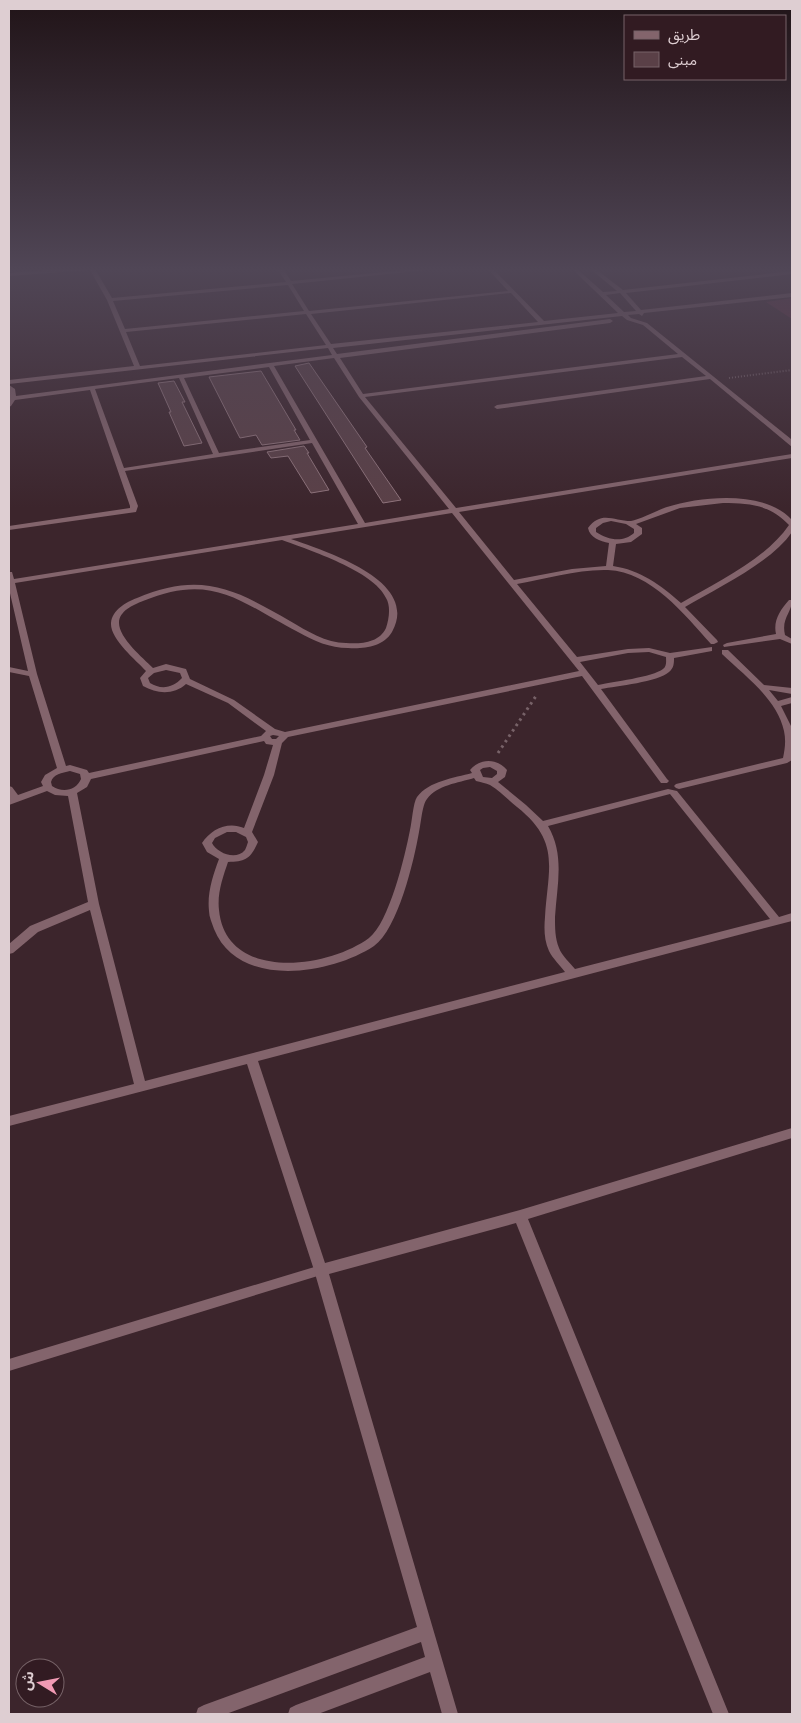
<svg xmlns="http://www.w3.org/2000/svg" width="801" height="1723" viewBox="0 0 801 1723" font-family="Arial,'Noto Sans Arabic',sans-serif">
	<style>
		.green { fill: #602d3e }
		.building { fill: #5a4047; stroke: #90747c }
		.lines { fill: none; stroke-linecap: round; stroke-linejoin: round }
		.path-far1 { stroke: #776268; stroke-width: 2; stroke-dasharray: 1 2; stroke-linecap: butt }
		.path { stroke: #776268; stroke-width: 3; stroke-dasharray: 2.5 4; stroke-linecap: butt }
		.lane { fill: #83646c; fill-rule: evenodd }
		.street { fill: #83646c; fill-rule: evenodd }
	</style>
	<rect width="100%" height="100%" fill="#3c252c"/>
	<!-- green -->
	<path class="green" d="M792,298V319L766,302Z"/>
	<!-- building -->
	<g class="building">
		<path d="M309,363L367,447L365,448L401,500L383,503L295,366Z"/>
		<path d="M261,371L296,430H294L300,440L262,445L256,435L240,438L209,377Z"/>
		<path d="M174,381L185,402H182L202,443L184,446L169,412H171L158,383Z"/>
		<path d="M304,446L309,453H307L329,490L311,493L288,456L271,458L267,452Z"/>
	</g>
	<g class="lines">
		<!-- path-far1 -->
		<path class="path-far1" d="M729,378L792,370"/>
		<!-- path -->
		<path class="path" d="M498,753L536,696"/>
		<!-- lane -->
		<path class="lane" d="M321,1265L325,1266L327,1270L325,1274L321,1275L9,1371V1359Z"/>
		<!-- street -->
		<g class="street">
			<path d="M85,267H106L95,269L112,298L286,282L276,267H282L291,281L437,267H456L292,284L309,311L508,291L486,267H491L544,321L618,313L570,267H575L603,292L617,291L588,267H593L623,290L792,271V274L626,293L641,310L792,293V297L644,313L642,316L639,314L628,315L631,318L647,323L791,439L792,447L710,379L497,409L494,407L497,405L706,376L682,357L365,397L456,508L792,454V458L459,512L514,580L572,569L606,566L609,543C600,541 590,538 588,528C601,510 614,521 631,521C639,520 658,510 667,507C702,496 765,490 792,520V532C771,563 717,588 685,607L717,640L718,642L714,644H711C684,614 651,572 608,570C578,569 546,579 517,584L577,657L628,649L649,648L670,653L712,647V651L674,658C674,663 674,668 669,672C658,682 617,686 601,689L667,779L669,781L667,783H661L582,676L288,737L282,743L274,775L252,832L258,842C251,858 246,862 228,862C223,877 217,893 219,910C226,982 327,969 369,938C389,923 405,856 410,830C412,822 413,803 417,797C429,781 454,778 472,773L470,770C480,758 497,758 507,770L505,777L498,782L526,805L543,821L668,789L677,791L779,917L792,913V921L258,1061L325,1263L520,1210L792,1128V1138L528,1219L729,1714H713L516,1223L329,1274L458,1714H442L430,1672L318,1714H288L290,1708L296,1705L425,1657L421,1642L226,1714H196L198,1708L204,1705L417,1627L314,1270L247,1064L9,1126V1116L134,1084L90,910L38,932L13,953L9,954V944L30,926L88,902L68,796L55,795L47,791L9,805L10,798L9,786L12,787L18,795L43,786L41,782L45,775L57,768L29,676L9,672V667L28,671L9,589V572H12L14,579L358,524L312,443L125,471L138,506L136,512L9,530V526L130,508V506L90,390L15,400L11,406L9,407V385L15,389L16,396L332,355L328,348L9,384V380L134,366L107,300L90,270L9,276V273ZM288,285L304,311L125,329L113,301ZM511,293L538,322L331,344L311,314ZM620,293L636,311L624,312L606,295ZM306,314L326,345L140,366L126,332ZM622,316L627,320L643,325L678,354L363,394L340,358L610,323L613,321L610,319L337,354L333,348ZM334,358L359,397L449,509L365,523L274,366ZM269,367L310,440L219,453L184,378ZM179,378L213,454L124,468L95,389ZM723,503C750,503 770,505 789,525C765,560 717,582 681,603C661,585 640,570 613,566L616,544L631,542L642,534V528L636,524L680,508ZM452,513L579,671L285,732L275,729L234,700L190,679L186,669L166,664L153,668C143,658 119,638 119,623C119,611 133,605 143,601C213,572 240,602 298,632C314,641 330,648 348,648C364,649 383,647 392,632C421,580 324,551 291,539ZM611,521L626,524L634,529V533C623,543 608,540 596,532V528L603,523ZM282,540C309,550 374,571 386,598C391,606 389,619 386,628C379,643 361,644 346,643C326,643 307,631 290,621C235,589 201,571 137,598C126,602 112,610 111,623C110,639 136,660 146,671L140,678L143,686C157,694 174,695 186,684L228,703L266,731L261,736L89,773L87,770L70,765L66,766L37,674L15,583ZM649,652L666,657C666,661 667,666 663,669C653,677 612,682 598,685L580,662L628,653ZM166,670L180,673L182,678C173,688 161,690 150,683L148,678L154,673ZM273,735L279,736L276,739H272L270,736ZM264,741L266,744L273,745L264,775L244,828C228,821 211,829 202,843L207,852L219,859C213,875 207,893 209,911C209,917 212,923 214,929C238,989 330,975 374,946C398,929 414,861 419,832C421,824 422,805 427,799C437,785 458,783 474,778L476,781C480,782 486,783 490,785C500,791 508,800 517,807C561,842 548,868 545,917C544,928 544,940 549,951C553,959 560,965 565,972L145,1081L99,904L77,793L87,787L91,779ZM490,767L497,771V774L492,778L483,777L480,770L483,768ZM70,771L80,774L81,779C76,791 62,793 52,786L51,782C53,774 62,773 70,771ZM670,794L770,919L575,969C570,963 562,956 559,948C555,938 555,928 555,917C557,885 565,855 548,826ZM227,832H236L246,837L248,842C247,845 246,848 245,850C236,861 217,853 212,843L215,838Z"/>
			<path d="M789,600H792C792,613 781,618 785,635L792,639V644L780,639L724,647L723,645L727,643L776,634C773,621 780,610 789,600Z"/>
			<path d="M722,650H728L764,685L792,688V694L769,690L778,701L792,697V703L781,706L792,728V760L787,763L679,789L676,788L674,786L676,784L783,758C785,749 786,740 784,731C777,699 745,676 722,654Z"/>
		</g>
	</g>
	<!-- sky -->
	<linearGradient id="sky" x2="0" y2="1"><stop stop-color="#211418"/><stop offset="0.53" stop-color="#504656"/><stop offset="1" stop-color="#504656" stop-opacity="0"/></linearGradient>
	<rect width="801" height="508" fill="url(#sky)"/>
	<!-- border -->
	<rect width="801" height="1723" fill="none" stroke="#deced2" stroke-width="20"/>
	<!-- legend -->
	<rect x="624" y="15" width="162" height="65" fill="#321b22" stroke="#776368"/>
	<rect x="634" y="31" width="25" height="8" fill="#83646c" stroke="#776368"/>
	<text x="668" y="40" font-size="15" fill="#deced2">طريق</text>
	<rect x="634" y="52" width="25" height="15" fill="#5a4047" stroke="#776368"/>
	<text x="668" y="65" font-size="15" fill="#deced2">مبنى</text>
	<!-- north arrow -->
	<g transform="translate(40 1683) rotate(280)"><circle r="24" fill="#321b22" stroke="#776368"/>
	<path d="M0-4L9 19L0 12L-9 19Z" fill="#f19ab4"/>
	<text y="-8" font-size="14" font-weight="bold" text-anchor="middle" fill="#deced2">ش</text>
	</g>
</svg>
